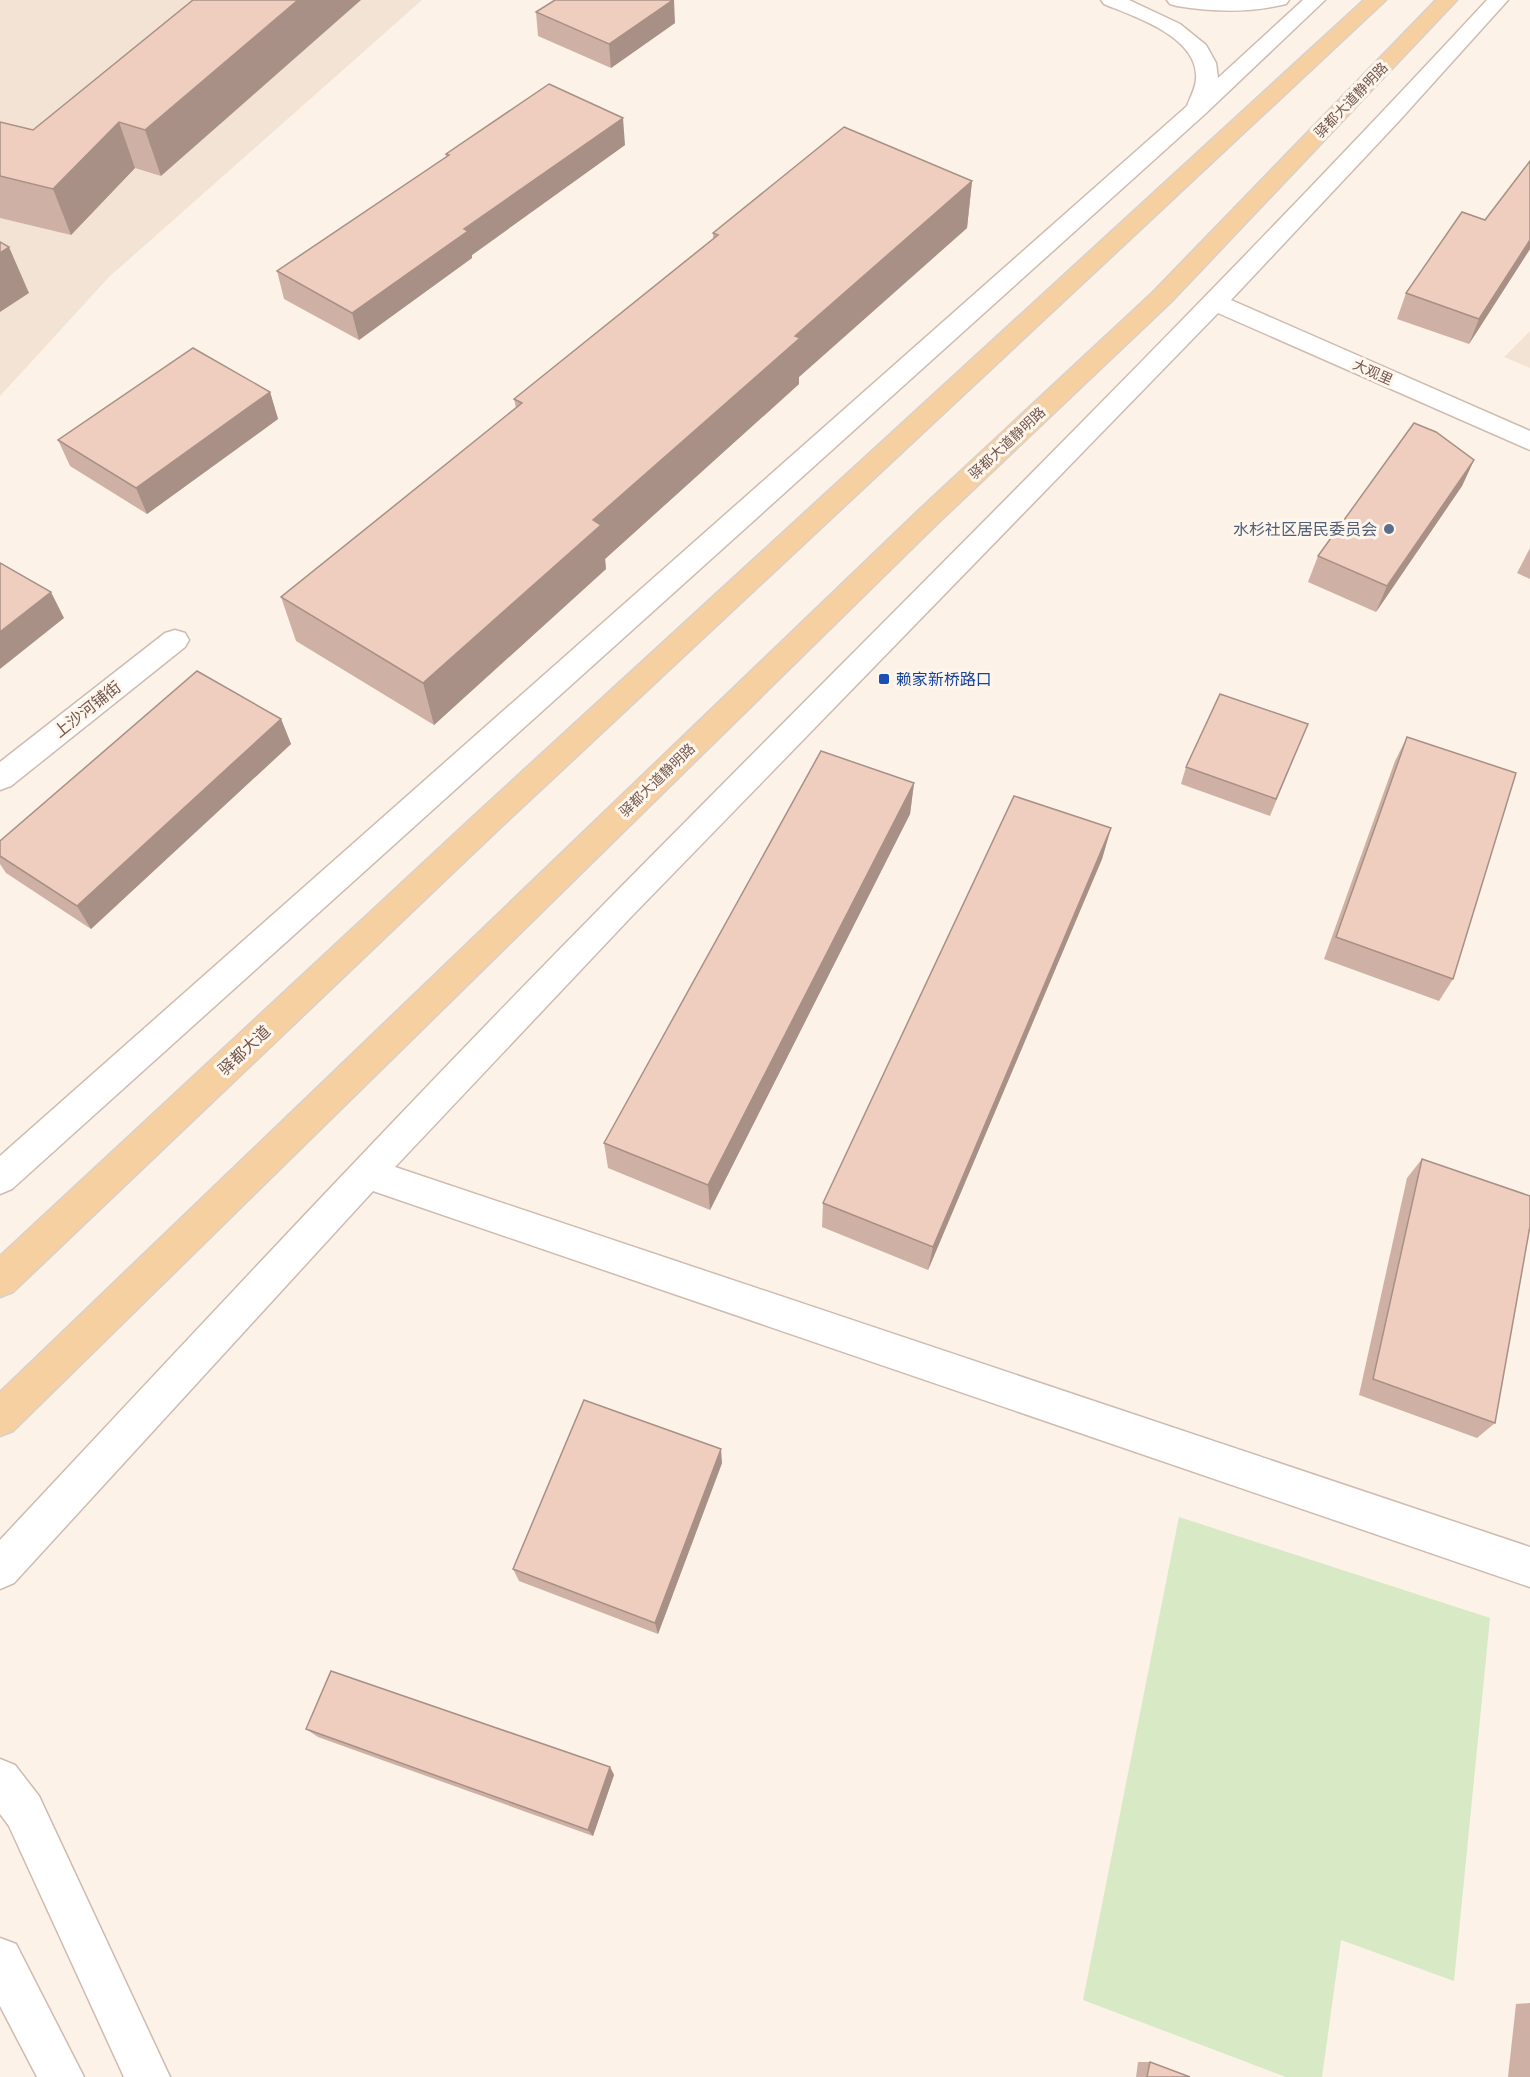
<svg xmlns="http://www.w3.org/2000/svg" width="1530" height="2077" viewBox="0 0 1530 2077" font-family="Mulish,'Noto Sans SC',sans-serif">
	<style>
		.residential { fill: #f3e3d5 }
		.green { fill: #d7e9c5 }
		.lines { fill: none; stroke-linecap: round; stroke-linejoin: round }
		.minor-casing { stroke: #cfbbb0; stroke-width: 3 }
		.major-casing { stroke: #d8d0cd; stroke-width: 3 }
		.minor { fill: #fff; fill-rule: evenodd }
		.major { fill: #f7d0a2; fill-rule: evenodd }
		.wall { fill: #ceb1a4 }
		.shaded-wall { fill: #a89086 }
		.building { fill: #f0cebf; stroke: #a89086; stroke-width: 1.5 }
		.service-dot { fill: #5c6f8a; stroke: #fef6ed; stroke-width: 2 }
		.transit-dot { fill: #1a4fb4; stroke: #fef6ed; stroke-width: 2 }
		.labels { text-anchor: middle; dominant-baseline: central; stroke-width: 6; stroke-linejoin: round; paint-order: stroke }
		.far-street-label { font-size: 14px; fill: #74574c; stroke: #fef6ed }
		.service-label { font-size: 16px; fill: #4e5e75; stroke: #fef6ed; text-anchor: end }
		.transit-label { font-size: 16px; fill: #164399; stroke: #fef6ed; text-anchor: start }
		.street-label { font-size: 16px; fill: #74574c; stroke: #fef6ed }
	</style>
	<rect width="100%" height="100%" fill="#fcf2e7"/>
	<!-- residential -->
	<g class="residential">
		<path d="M0,0H422L109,277L0,396Z"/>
		<path d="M1530,331V368L1504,357Z"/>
	</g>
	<!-- green -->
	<path class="green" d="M1179,1517L1490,1618L1454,1981L1341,1940L1322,2077H1286L1083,2000Z"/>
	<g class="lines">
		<!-- minor casing -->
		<g class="minor-casing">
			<g id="minor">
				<path d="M1101,0H1129L1180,24L1206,45L1216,63L1218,78L1303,0H1325L1205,114L12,1189L0,1194V1156L1187,106C1190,98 1195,89 1196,80C1200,37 1135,17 1104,4Z"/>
				<path d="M1167,0H1289L1286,4C1250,13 1214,12 1177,6L1170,4Z"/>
				<path d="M1487,0H1508L1399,121L1231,300L1530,431V450L1218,313L630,918L395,1167L1530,1547V1587L373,1191L14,1583L0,1589V1540C201,1325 401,1110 607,901C902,602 1202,308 1487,0Z"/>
				<path d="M175,630L185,633L189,640L185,647L11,786L0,790V762L165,633Z"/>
				<path d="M0,1759L15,1765L39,1796L170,2077H124L9,1826L0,1814Z"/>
				<path d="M0,1938L16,1944L84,2077H37L0,2006Z"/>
			</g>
		</g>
		<!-- major casing -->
		<g class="major-casing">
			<g id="major">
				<path d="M1364,0H1386L500,828L13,1292L0,1297V1256L478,812Z"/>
				<path d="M1436,0H1457L1171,302L939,522L13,1431L0,1436V1392L921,508L1153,292Z"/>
			</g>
		</g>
		<!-- minor -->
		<use href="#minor" class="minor"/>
		<!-- major -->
		<use href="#major" class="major"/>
	</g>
	<!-- wall -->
	<g class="wall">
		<path d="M193,0L161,176L135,168L71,235L0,218V122L33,130Z"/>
		<path d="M536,12L675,23L611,68L538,36Z"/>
		<path d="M625,145L472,255V258L359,340L284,299L277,271L446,157V154Z"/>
		<path d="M972,181L967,228L799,377V384L605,559L606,569L434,725L296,641L281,597L516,408L514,399L713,239V233Z"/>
		<path d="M1485,220L1530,249L1469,344L1397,319L1406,293Z"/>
		<path d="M270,392L278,419L147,514L70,466L58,440Z"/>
		<path d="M1474,460L1462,486L1376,612L1308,582L1318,556Z"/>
		<path d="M1530,548V579L1517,573Z"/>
		<path d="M281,719L291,744L91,929L6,873L0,864V841Z"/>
		<path d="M1308,724L1270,816L1181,784L1186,767Z"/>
		<path d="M1407,737L1453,979L1439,1001L1324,959L1395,761Z"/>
		<path d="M914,783L910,814L710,1210L608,1168L604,1143Z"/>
		<path d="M1111,828L1102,859L928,1270L822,1227L823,1203Z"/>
		<path d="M1422,1159L1495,1423L1477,1438L1359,1395L1407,1178Z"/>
		<path d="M722,1463L658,1634L519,1581L513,1569Z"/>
		<path d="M306,1729L610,1767L614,1775L593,1836L318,1737Z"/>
		<path d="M1530,2003V2077H1508L1516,2004Z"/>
		<path d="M1138,2062H1150L1190,2077H1136Z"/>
	</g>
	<!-- shaded-wall -->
	<g class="shaded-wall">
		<path d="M298,0H361L161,176L145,130Z"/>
		<path d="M673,0H674L675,23L611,68L609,44Z"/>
		<path d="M623,118L625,145L472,255V258L359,340L352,313L464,229Z"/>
		<path d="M119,122L135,168L71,235L53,189Z"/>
		<path d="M972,181L967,228L799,377V384L605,559L606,569L434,725L423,683L593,520L795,336Z"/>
		<path d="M1530,240V249L1469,344L1479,319Z"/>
		<path d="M9,247L29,293L0,312V253Z"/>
		<path d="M270,392L278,419L147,514L136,488Z"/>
		<path d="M1474,460L1462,486L1376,612L1387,586Z"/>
		<path d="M51,592L64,618L0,669V632Z"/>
		<path d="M281,719L291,744L91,929L77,906Z"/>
		<path d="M914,783L910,814L710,1210L708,1185Z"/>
		<path d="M1111,828L1102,859L928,1270L933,1247Z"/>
		<path d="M721,1449L722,1463L658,1634L655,1623Z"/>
		<path d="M610,1767L614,1775L593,1836L588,1830Z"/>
	</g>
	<!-- building -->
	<g class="building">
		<path d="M193,0H298L145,130L119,122L53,189L0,176V122L33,130Z"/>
		<path d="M555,0H673L609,44L536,12Z"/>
		<path d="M549,84L623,118L464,229L468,231L352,313L277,271L449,155L446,154Z"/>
		<path d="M844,127L972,181L795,336L800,338L593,520L601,525L423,683L281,597L522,403L514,399L718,235L713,233Z"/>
		<path d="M1530,161V240L1479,319L1406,293L1462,212L1485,220Z"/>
		<path d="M0,242L9,247L0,253Z"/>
		<path d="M193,348L270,392L136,488L58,440Z"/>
		<path d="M1414,423L1436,432L1474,460L1387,586L1318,556Z"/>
		<path d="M0,563L51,592L0,632Z"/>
		<path d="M197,671L281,719L77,906L0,856V841Z"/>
		<path d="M1220,694L1308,724L1276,799L1186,767Z"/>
		<path d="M1407,737L1516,773L1453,979L1336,937Z"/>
		<path d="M821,751L914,783L708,1185L604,1143Z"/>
		<path d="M1014,796L1111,828L933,1247L823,1203Z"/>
		<path d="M1422,1159L1530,1196V1226L1495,1423L1373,1379Z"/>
		<path d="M584,1400L721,1449L655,1623L513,1569Z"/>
		<path d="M331,1671L610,1767L588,1830L306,1729Z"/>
		<path d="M1150,2062L1190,2077H1147Z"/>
	</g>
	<!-- markers -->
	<circle class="service-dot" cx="1389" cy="529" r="6"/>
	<rect class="transit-dot" x="878" y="673" width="12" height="12" rx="3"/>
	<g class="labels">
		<!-- far-street labels -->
		<g class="far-street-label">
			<text transform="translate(1351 100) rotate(-46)">驿都大道静明路</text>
			<text transform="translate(1373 372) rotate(24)">大观里</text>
			<text transform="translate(1007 443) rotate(-43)">驿都大道静明路</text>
			<text transform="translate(657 780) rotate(-44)">驿都大道静明路</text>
		</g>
		<!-- service labels -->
		<g class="service-label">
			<text x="1377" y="529">水杉社区居民委员会</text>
		</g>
		<!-- transit labels -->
		<g class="transit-label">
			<text x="896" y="679">赖家新桥路口</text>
		</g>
		<!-- street labels -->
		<g class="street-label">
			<text transform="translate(87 709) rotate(-38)">上沙河铺街</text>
			<text transform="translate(244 1050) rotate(-43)">驿都大道</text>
		</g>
	</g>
</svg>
